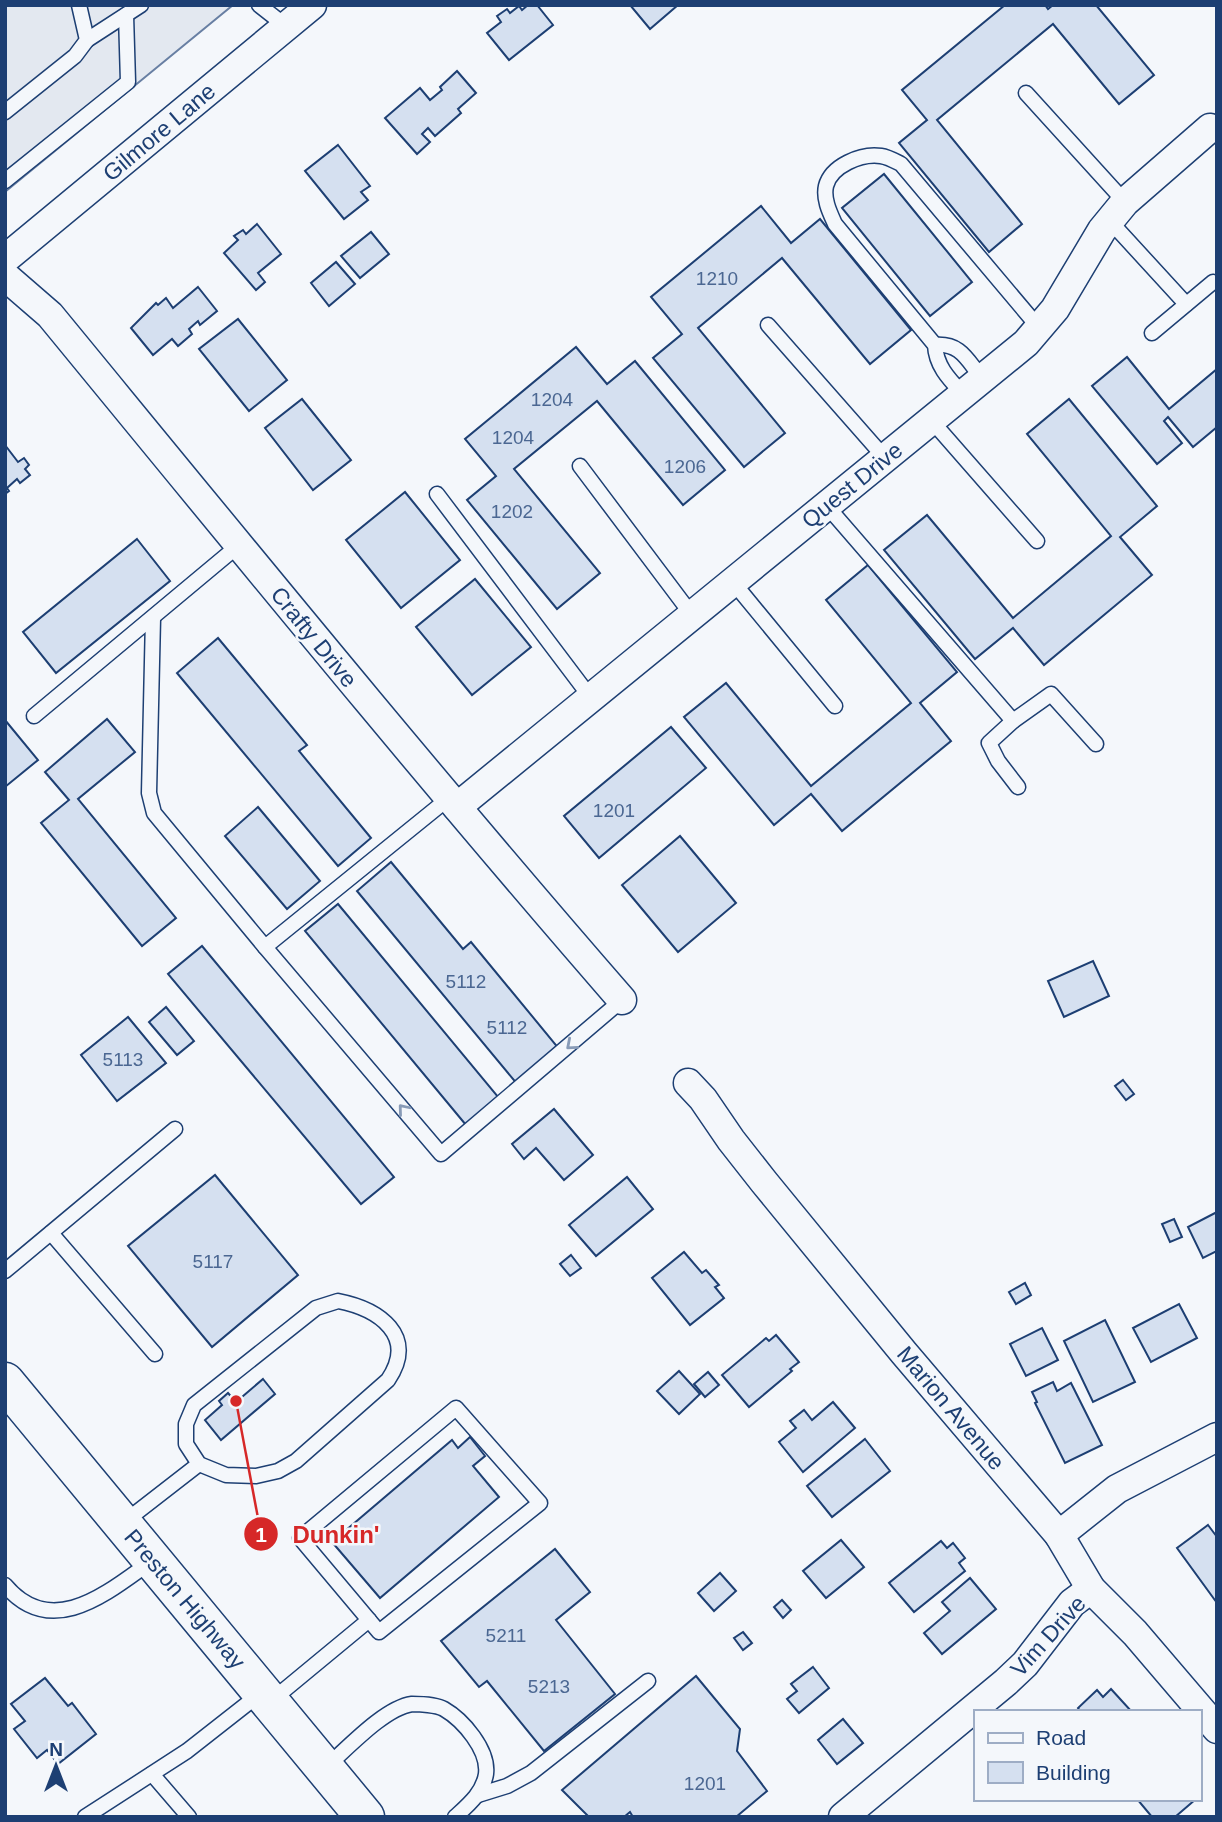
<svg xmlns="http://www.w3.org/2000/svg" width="1222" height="1822" viewBox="0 0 1222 1822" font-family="Helvetica,sans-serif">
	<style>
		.parking { fill: #e3e8f0; stroke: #687fa3; stroke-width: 2 }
		.building { fill: #d5e0f0; stroke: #1d3f73; stroke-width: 2 }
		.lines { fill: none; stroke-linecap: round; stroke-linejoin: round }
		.lane-casing { stroke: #1d3f73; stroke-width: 17 }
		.street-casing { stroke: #1d3f73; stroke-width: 31 }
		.primary-casing { stroke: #1d3f73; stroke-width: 41 }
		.lane { stroke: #f4f7fb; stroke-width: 14 }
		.street { stroke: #f4f7fb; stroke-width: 28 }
		.primary { stroke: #f4f7fb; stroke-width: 38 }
		.oneway { stroke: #889bb7 }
		.labels { text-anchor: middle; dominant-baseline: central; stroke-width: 5; stroke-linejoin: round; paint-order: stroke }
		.number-label { font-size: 19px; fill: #4b6792 }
		.street-label { font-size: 23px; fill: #1d3f73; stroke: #f4f7fb }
		.leader { fill: none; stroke: #d62828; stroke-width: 2.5 }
		.callout-dot { fill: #d62828; stroke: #f4f7fb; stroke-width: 2.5 }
		.mark-label { font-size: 21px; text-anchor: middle; font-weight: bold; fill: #fff }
		.callout-label { font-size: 24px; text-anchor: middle; font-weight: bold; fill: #d62828; stroke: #f4f7fb; stroke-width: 5; stroke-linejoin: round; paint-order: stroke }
	</style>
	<rect width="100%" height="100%" fill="#f4f7fb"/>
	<!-- parking -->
	<path class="parking" d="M5,5H233L5,192Z"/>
	<!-- building -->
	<g class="building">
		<path d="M528,5H537L553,25L509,60L487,33L501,22L497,16L507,9L510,13L519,6L522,10Z"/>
		<path d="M630,5H678L650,29Z"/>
		<path d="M1005,5H1045L1048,9L1053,5H1096L1154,75L1119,104L1053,24L937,120L1022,224L989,252L899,143L927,120L902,90Z"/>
		<path d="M457,71L476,93L458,109L461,113L435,136L428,128L422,134L430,142L417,154L385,118L420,88L430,100L442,90L440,87Z"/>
		<path d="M338,145L370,186L361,192L368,200L344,219L305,171Z"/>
		<path d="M884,174L972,282L930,316L842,208Z"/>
		<path d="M761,206L791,243L820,219L911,330L870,364L782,258L698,328L785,433L744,467L653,358L682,334L651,297Z"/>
		<path d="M257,224L281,254L258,273L265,282L256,290L224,253L238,240L234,236L243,230L246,234Z"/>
		<path d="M371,232L389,254L360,278L341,256Z"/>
		<path d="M336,262L355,284L329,306L311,283Z"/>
		<path d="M198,287L217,311L200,325L198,321L189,329L192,334L178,346L172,339L153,355L131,328L156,303L158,305L166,298L173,308Z"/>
		<path d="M238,319L287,380L249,411L199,349Z"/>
		<path d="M576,347L607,384L635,361L725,470L683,505L597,401L514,469L600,573L557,609L467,500L496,476L465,439Z"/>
		<path d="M1127,357L1169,409L1217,369V427L1193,447L1168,417L1164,421L1182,443L1157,464L1092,386Z"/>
		<path d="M302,399L351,460L313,490L265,428Z"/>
		<path d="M1069,399L1157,506L1120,537L1152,575L1044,665L1013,628L975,659L884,550L927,515L1013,618L1111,536L1027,434Z"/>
		<path d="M5,445L18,462L24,458L29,465L25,469L30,475L20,483L17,479L7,488L9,491L5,494Z"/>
		<path d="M405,492L460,560L401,608L346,540Z"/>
		<path d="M137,539L170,581L56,673L23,632Z"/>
		<path d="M868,565L957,672L920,703L951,741L842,831L811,794L774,825L684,717L726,683L811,786L911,703L826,600Z"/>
		<path d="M475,579L531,647L472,695L416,627Z"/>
		<path d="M218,638L307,745L299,751L371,838L338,866L177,673Z"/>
		<path d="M107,719L135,752L78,799L176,918L142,946L41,823L69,800L45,772Z"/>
		<path d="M5,720L38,760L5,787Z"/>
		<path d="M671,727L706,768L599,858L564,816Z"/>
		<path d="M258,807L320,881L287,909L225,836Z"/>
		<path d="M680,836L736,903L678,952L622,885Z"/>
		<path d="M391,862L463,949L471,942L560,1050L518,1085L357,891Z"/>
		<path d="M338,904L499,1098L466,1125L305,931Z"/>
		<path d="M202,946L394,1177L361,1204L168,974Z"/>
		<path d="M1093,961L1109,996L1064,1017L1048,981Z"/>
		<path d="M166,1007L194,1041L177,1055L149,1022Z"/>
		<path d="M128,1017L166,1063L117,1101L81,1055Z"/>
		<path d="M1123,1080L1134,1094L1126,1100L1115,1086Z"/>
		<path d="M554,1109L593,1155L564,1180L536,1148L524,1159L512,1144Z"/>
		<path d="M215,1175L298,1275L212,1347L128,1246Z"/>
		<path d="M627,1177L653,1209L596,1256L569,1225Z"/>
		<path d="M1217,1212V1251L1203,1258L1188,1227Z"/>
		<path d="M1174,1219L1182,1237L1170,1242L1162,1224Z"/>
		<path d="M684,1252L702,1273L706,1270L719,1285L715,1287L724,1298L690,1325L652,1278Z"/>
		<path d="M571,1255L581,1268L570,1276L560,1264Z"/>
		<path d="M1025,1283L1031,1295L1016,1304L1009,1292Z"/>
		<path d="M1179,1304L1197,1338L1151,1362L1133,1328Z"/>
		<path d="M1105,1320L1135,1382L1093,1402L1064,1341Z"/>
		<path d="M1042,1328L1058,1360L1026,1376L1010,1344Z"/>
		<path d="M776,1335L799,1362L790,1369L792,1371L749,1407L722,1375L766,1338L769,1341Z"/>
		<path d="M679,1371L700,1394L679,1414L657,1391Z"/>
		<path d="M708,1372L719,1385L705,1397L694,1384Z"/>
		<path d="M263,1379L275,1394L221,1440L205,1420L222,1405L219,1401L228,1393L236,1402Z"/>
		<path d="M1053,1382L1057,1391L1071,1383L1102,1445L1065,1463L1035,1403L1037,1402L1032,1392Z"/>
		<path d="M833,1402L855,1428L803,1472L779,1442L796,1428L790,1421L804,1410L812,1420Z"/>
		<path d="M470,1437L485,1456L473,1466L499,1497L380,1598L332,1542L452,1440L458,1448Z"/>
		<path d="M865,1439L890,1471L832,1517L807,1486Z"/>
		<path d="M1208,1525L1217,1537V1603L1177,1548Z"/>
		<path d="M841,1540L864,1567L826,1598L803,1571Z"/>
		<path d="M941,1541L947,1548L953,1543L965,1558L959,1563L965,1571L914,1612L889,1583Z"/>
		<path d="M555,1549L590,1592L556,1620L615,1694L544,1751L487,1681L479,1687L441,1641Z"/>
		<path d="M720,1573L736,1591L714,1611L698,1593Z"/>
		<path d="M970,1578L996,1609L942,1654L924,1633L950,1611L942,1602Z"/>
		<path d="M782,1600L791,1610L783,1618L774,1607Z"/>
		<path d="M743,1632L752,1643L743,1650L734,1638Z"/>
		<path d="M813,1667L829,1688L799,1713L787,1699L797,1691L791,1684Z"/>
		<path d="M696,1676L740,1729L737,1751L767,1791L736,1817H633L630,1812L624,1817H589L562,1790Z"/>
		<path d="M45,1678L68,1706L72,1703L96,1734L58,1764L47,1750L37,1758L14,1729L25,1721L11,1704Z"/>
		<path d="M1111,1689L1132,1712H1081L1078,1708L1097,1690L1103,1697Z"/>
		<path d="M843,1719L863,1743L837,1764L818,1740Z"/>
		<path d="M1137,1799H1196L1175,1817H1152Z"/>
	</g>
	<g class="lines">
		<!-- lane casing -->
		<g class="lane-casing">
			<g id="lane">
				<path d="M259,5L287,27"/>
				<path d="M87,40L141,5"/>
				<path d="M1026,93L1125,202"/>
				<path d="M5,112L75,56L87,40L79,5"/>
				<path d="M5,181L128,82L126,15"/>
				<path d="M1109,220L1186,304"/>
				<path d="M768,325L885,458"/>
				<path d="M1152,333L1213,282"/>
				<path d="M935,345C961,343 967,360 982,378"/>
				<path d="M963,394C949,379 936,366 935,345L835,224C830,213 823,199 826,186C831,166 861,153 881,156C888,157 895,161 901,164L1040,329"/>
				<path d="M931,420L1037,541"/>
				<path d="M580,466L692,615"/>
				<path d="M437,494L591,698"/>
				<path d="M826,505L1013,721L1051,694L1096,744"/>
				<path d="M733,582L835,706"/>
				<path d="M153,618L149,793L154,813L265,947L449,798"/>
				<path d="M34,716L239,545"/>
				<path d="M1013,721L989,743L998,761L1018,787"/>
				<path d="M265,947L441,1154L622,1000"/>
				<path d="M51,1233L155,1354"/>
				<path d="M5,1271L175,1129"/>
				<path d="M338,1301C379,1309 418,1336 388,1380L296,1461L278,1471L256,1476L226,1475L199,1464L186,1444V1424L194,1405L316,1308Z"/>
				<path d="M456,1408L540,1503L379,1632L300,1538Z"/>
				<path d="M123,1523L199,1464"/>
				<path d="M5,1585C52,1641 108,1592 152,1561"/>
				<path d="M271,1701L369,1620"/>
				<path d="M326,1767C347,1749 384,1708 412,1704C420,1704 437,1705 444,1709C463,1720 489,1750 486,1774C483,1793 468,1805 455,1817"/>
				<path d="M152,1774L189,1817"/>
				<path d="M478,1795L507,1786L531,1773L648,1681"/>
				<path d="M85,1817L187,1751L261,1693"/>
			</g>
		</g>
		<!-- street casing -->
		<g class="street-casing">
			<g id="street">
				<path d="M5,259L312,5"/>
				<path d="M5,276L50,315C239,545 427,776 622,1000"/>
				<path d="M457,807L1026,343L1055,309L1102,230L1125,202L1210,128"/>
				<path d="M688,1083L703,1099L731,1140L764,1182L904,1353L1059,1535L1091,1589L1135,1633L1217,1729"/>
				<path d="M1059,1535L1117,1489L1217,1437"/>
				<path d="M843,1817L1006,1682L1025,1664L1072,1603L1091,1589"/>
			</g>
		</g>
		<!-- primary casing -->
		<g class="primary-casing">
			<path id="primary" d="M5,1382L365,1817"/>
		</g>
		<!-- lane -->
		<use href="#lane" class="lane"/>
		<!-- street -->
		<use href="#street" class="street"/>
		<!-- primary -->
		<use href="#primary" class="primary"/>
	</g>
	<!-- one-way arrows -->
	<defs><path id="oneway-chevron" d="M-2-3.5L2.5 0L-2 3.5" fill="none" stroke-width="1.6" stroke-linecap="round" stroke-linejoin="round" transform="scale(1.75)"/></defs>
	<g class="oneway">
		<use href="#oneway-chevron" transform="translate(571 1045) rotate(139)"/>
		<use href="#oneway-chevron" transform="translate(403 1109) rotate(-130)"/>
	</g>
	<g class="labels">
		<!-- number labels -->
		<g class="number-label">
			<text x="717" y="278">1210</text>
			<text x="552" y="399">1204</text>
			<text x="513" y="437">1204</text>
			<text x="685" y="466">1206</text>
			<text x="512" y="511">1202</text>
			<text x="614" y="810">1201</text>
			<text x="466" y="981">5112</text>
			<text x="507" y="1027">5112</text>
			<text x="123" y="1059">5113</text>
			<text x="213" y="1261">5117</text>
			<text x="506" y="1635">5211</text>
			<text x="549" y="1686">5213</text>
			<text x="705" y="1783">1201</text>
		</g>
		<!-- street labels -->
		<g class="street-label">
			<text transform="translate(159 132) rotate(-40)">Gilmore Lane</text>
			<text transform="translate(852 485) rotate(-39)">Quest Drive</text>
			<text transform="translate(314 637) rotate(51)">Crafty Drive</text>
			<text transform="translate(951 1408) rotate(50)">Marion Avenue</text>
			<text transform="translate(185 1599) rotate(50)">Preston Highway</text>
			<text transform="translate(1048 1636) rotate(-48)">Vim Drive</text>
		</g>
	</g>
	<!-- callouts -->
	<path class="leader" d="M236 1401L261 1534"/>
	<g class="callout-dot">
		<circle cx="236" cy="1401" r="7"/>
		<circle cx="261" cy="1534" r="18"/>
	</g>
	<g class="mark-label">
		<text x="261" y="1542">1</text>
	</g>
	<g class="callout-label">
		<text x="336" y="1543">Dunkin'</text>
	</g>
	<!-- border -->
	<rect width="1222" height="1822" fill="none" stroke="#1d3f73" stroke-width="14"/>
	<!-- legend -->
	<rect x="974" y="1710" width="228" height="91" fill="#f4f7fb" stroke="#9eadc5" stroke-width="2"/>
	<rect x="988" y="1733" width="35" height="10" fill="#f4f7fb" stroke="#9eadc5" stroke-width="2"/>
	<text x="1036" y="1745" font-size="21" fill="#1d3f73">Road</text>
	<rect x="988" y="1762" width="35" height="21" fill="#d5e0f0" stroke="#9eadc5" stroke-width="2"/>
	<text x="1036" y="1780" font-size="21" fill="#1d3f73">Building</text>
	<!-- north arrow -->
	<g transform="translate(56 1766)" stroke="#f4f7fb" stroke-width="5" paint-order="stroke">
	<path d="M0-5L12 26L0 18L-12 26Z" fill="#1d3f73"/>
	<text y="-10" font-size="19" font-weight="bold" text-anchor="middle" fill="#1d3f73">N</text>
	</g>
</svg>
